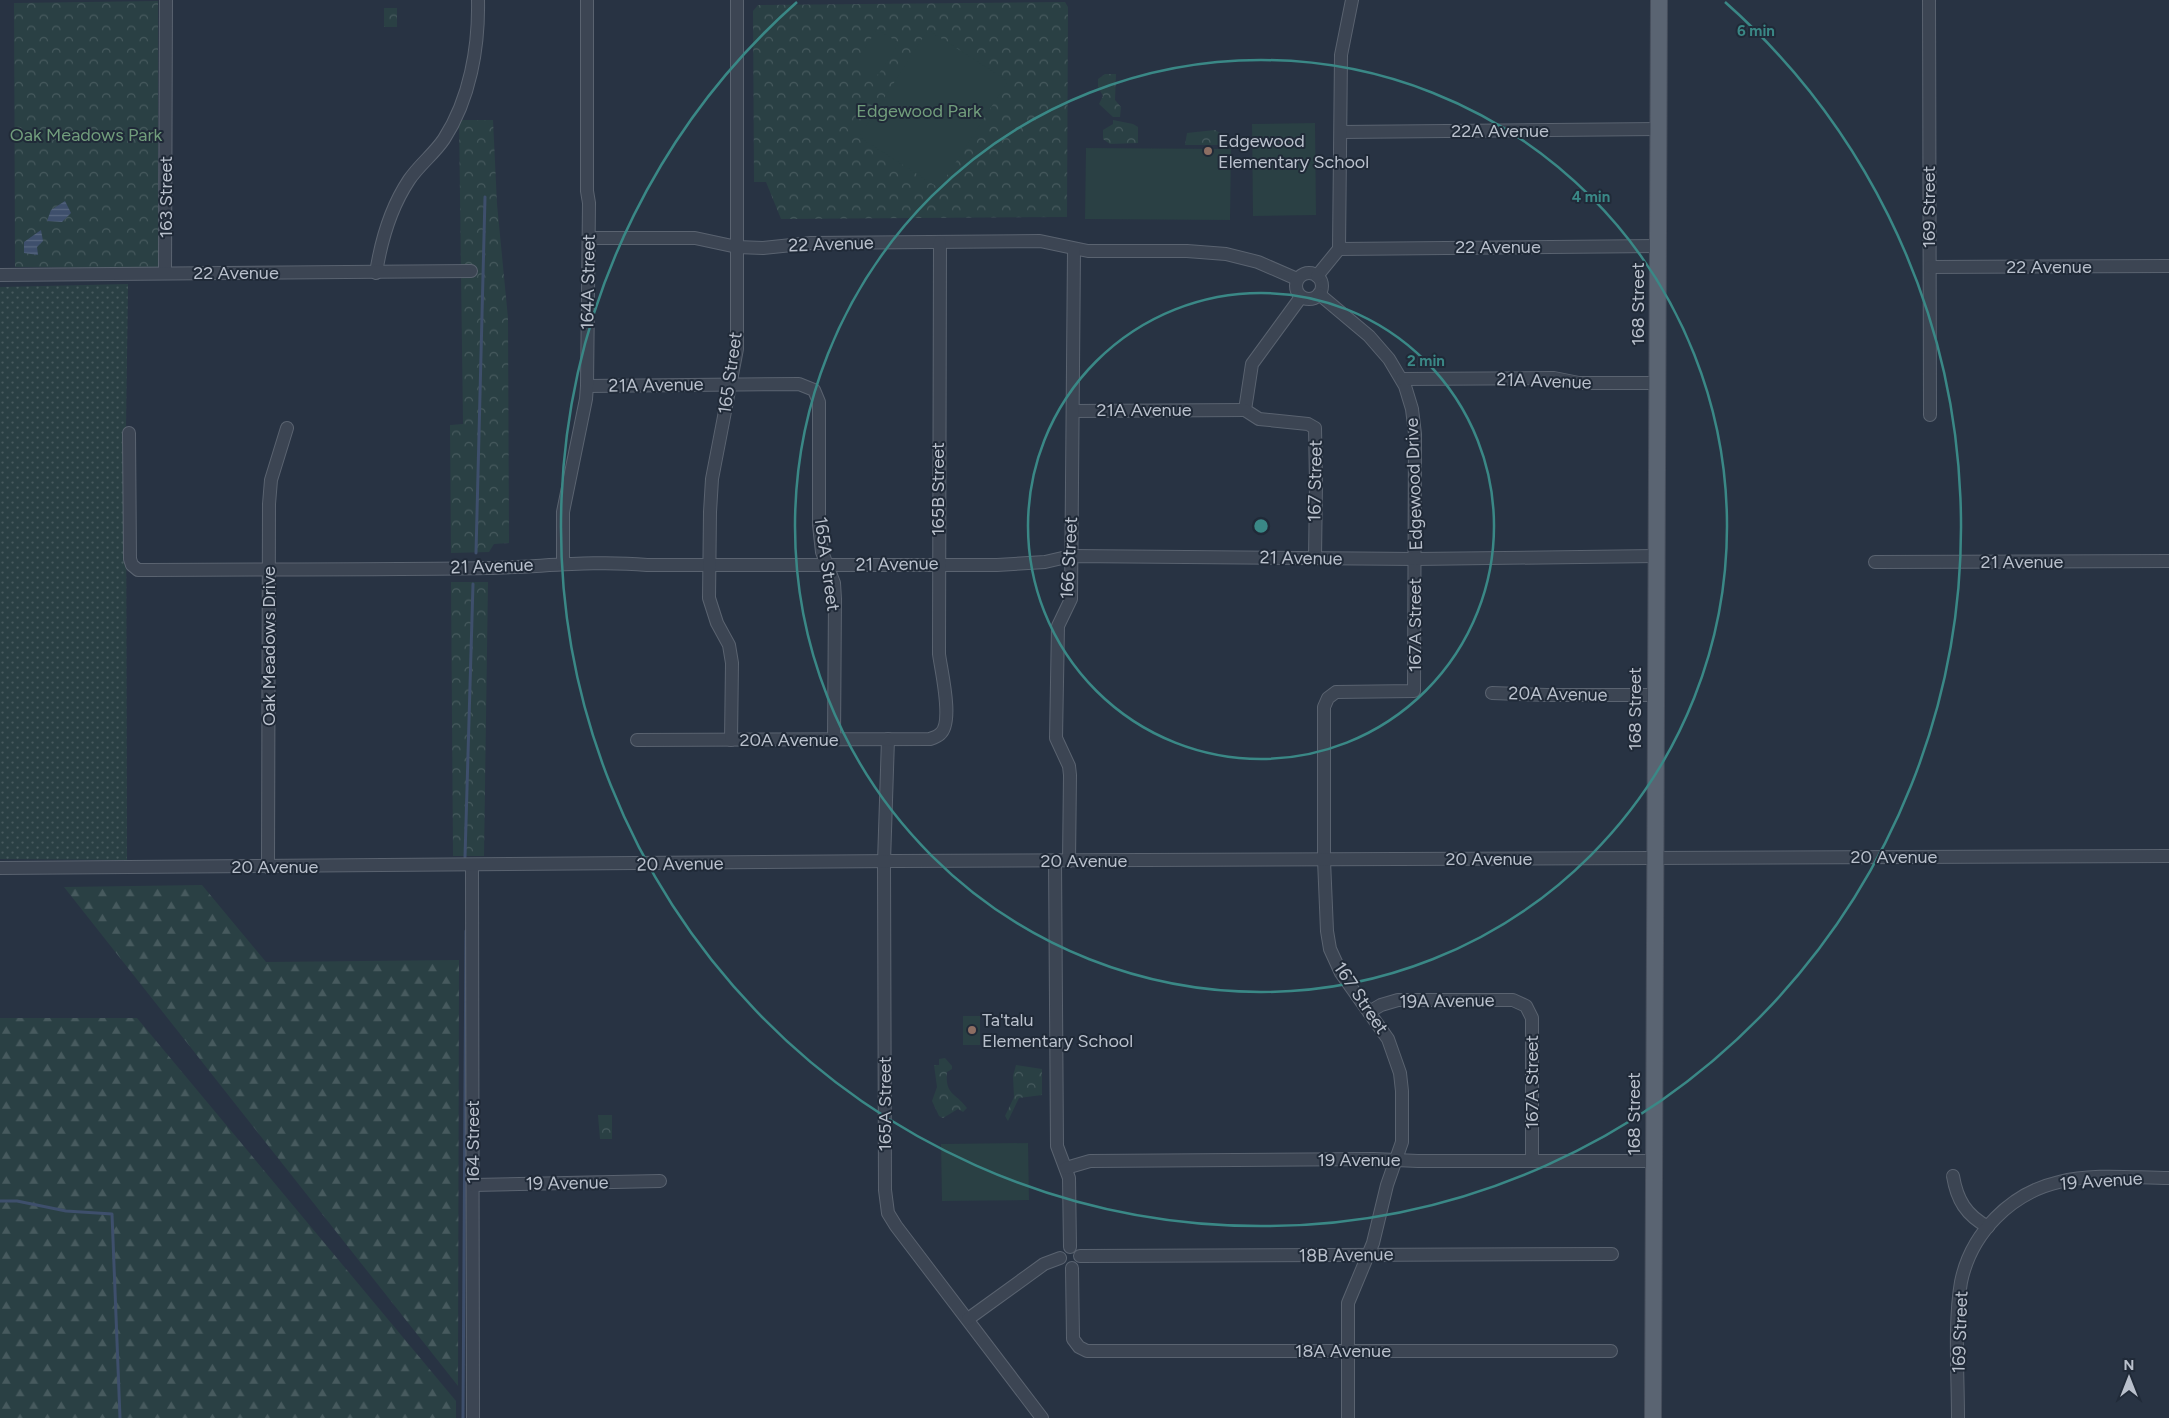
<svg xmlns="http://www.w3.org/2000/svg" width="2169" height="1418" viewBox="0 0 2169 1418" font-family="Figtree,sans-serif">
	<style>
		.grass { fill: url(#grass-dots) }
		.forest { fill: url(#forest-firs) }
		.park { fill: url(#park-crowns) }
		.garden { fill: #2a4044 }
		.water { fill: url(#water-rules) }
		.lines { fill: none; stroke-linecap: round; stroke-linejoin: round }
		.stream { stroke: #3e4f6c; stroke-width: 3 }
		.minor-casing { stroke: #5a6370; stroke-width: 14 }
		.major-casing { stroke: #464e5c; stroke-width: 18 }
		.minor { stroke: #3c4553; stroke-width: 12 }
		.major { stroke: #5a6472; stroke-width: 16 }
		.ring { fill: none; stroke: #3a8886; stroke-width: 2.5 }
		.education-dot { fill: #8d6e63; stroke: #202a38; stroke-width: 2 }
		.labels { text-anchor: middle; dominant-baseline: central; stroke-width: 4; stroke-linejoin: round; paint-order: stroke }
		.park-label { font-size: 18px; fill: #719d7c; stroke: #202a38 }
		.street-label { font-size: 18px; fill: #b9c0cc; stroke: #202a38 }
		.poi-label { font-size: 18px; fill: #b9c0cc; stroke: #202a38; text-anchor: start }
		.centre { fill: #3a8886; stroke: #202a38; stroke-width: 2.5 }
		.ring-label { font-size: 15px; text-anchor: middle; font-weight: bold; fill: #3a8886; stroke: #202a38; stroke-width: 4; stroke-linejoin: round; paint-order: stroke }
	</style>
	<defs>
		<pattern id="grass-dots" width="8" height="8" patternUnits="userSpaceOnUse" patternTransform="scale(1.25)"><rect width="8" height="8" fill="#2a4044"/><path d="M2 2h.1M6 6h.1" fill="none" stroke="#475a5e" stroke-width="1.8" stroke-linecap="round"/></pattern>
		<pattern id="forest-firs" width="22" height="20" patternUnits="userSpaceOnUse" patternTransform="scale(1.25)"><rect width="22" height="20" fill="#2a4044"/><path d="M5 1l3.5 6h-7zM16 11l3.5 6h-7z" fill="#475a5e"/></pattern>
		<pattern id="park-crowns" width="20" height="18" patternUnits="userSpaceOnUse" patternTransform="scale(1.25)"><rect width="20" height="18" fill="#2a4044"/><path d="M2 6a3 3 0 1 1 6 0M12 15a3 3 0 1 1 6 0" fill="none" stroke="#475a5e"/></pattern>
		<pattern id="water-rules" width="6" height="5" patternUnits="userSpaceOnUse" patternTransform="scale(1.25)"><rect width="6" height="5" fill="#3e4f6c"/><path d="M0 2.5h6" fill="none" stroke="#586780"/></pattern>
	</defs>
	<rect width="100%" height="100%" fill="#283343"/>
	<!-- grass -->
	<path class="grass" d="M128,284L126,429L127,860L0,859V287Z"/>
	<!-- forest -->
	<g class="forest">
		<path d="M202,885L266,962L459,960L458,1386L64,887Z"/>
		<path d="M0,1018H137L456,1401V1418H0Z"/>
	</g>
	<!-- park -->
	<g class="park">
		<path d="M158,1V268L15,267L14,3Z"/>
		<path d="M1065,2L1068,7L1067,217L781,219L766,182H754L753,11L758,5Z"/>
		<rect x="384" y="8" width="13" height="19"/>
		<path d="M1105,74H1116L1115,100L1121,107L1120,117H1113L1099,104L1103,96L1098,87V79Z"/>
		<path d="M459,120H493L497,204L508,318L509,543L494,544L489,552L451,553L450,425L463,424Z"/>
		<path d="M1113,120L1133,124L1138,127V143L1110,144L1103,139V130L1113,124Z"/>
		<path d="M1215,130L1220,133L1219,145H1185L1187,133Z"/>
		<path d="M451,582H488L484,856H453Z"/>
		<path d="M945,1058L952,1066V1069L947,1072C945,1095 955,1092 967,1108L963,1112L958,1109L943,1118L939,1116L932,1101L937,1087L934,1065H939V1059Z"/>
		<path d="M1016,1065L1042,1069V1095L1019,1098L1008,1121L1005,1116L1014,1097L1013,1076Z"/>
		<path d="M598,1115H612V1139H600Z"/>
	</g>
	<!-- garden -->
	<g class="garden">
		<path d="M877,29L899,43L878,75L857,61Z"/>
		<path d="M928,30L1008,81L939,188L859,137Z"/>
		<path d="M1315,123L1316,215L1253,216L1252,124Z"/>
		<path d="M1086,148L1231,149L1230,220L1085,219Z"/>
		<rect x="963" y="1016" width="17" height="29"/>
		<path d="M1028,1143L1029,1200L942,1201L941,1144Z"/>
	</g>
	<!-- water -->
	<g class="water">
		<path d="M65,201L71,213L62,222L47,221L51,210Z"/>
		<path d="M41,230L43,241L37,247L38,255L24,253V242Z"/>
	</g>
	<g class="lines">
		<!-- stream -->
		<g class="stream">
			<path d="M476,553L485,197"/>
			<path d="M465,857L473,584"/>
			<path d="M0,1201H17L66,1211L112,1214L120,1418"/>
			<path d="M463,1418L466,931"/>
		</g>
		<!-- minor casing -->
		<g class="minor-casing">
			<g id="minor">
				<path d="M1929,0L1930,415"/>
				<path d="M1341,132L1658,129"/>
				<path d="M589,238H695L737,247L763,248L811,243L1040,241L1088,251H1187L1226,254L1258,262L1297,279"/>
				<path d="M1339,249L1658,246"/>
				<path d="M1930,267L2169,266"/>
				<circle cx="1309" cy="286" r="13"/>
				<path d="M165,273L166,0"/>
				<path d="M376,273C381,241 391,207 409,180C419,165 434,154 444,139C470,99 479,47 478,0"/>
				<path d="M0,275L471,271"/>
				<path d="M1317,276L1339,249L1341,55L1352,0"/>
				<path d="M1319,294L1369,336L1389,359L1405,386L1412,409L1415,434L1414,691L1336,692L1328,698L1324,707V860L1327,931L1330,949L1341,973L1388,1039L1400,1073L1402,1091V1142L1387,1185L1373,1243L1348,1303V1418"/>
				<path d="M1301,297L1252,364L1245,410L1259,419L1308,424L1315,428L1316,484L1315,558"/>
				<path d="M1402,379L1554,378L1579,383H1657"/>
				<path d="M587,386L799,384L814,390L819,402V525L822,552L834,583L835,599L834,739"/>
				<path d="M1073,411L1245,410"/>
				<path d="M129,433L130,559L132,565L138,570C255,569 371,570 488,568C541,567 593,560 647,565H997L1045,562L1071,556L1416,559L1656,556"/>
				<path d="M1875,562L2169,561"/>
				<path d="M563,563V512L586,399L587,386L589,203L587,191V0"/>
				<path d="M1492,693L1547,695H1655"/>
				<path d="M888,739L884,862L885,1190L888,1213L896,1226L1042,1418"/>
				<path d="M637,740L930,739C933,738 938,736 940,734C954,723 941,670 939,654L940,242"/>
				<path d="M731,740L732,663L729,645L717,623L709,598L710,512L712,479L737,349V0"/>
				<path d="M1055,861L1057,1146L1069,1178L1070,1247"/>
				<path d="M1069,861L1070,775L1069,766L1056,738L1058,626L1071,599L1074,250"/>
				<path d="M472,866L473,1418"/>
				<path d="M268,867L269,504L271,480L287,428"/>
				<path d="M0,868L896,861L2169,856"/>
				<path d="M1369,1012L1381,1005L1398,1000H1513L1526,1006L1532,1018V1161"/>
				<path d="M1066,1168L1090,1161L1374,1159L1418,1161H1654"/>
				<path d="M1953,1176C1957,1200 1966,1215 1988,1227"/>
				<path d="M473,1185L660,1181"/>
				<path d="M1080,1256L1612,1254"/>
				<path d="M1072,1268L1073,1339L1079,1347L1087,1351H1611"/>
				<path d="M968,1319L1044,1264L1060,1258"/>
				<path d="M1958,1418C1958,1376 1954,1322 1961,1282C1971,1233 2011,1193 2059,1182C2094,1173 2134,1178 2169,1178"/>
			</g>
		</g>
		<!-- major casing -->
		<g class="major-casing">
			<path id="major" d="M1653,1418L1659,0"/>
		</g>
		<!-- minor -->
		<use href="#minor" class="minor"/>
		<!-- major -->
		<use href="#major" class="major"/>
	</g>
	<!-- distance rings -->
	<g class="ring">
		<circle cx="1261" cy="526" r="233"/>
		<circle cx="1261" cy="526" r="466"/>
		<path d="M1725 2A700 700 0 1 1 797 2"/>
	</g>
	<!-- markers -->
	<g class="education-dot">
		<circle cx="1208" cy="151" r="5"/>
		<circle cx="972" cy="1030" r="5"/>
	</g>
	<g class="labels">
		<!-- park labels -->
		<g class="park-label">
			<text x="919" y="111">Edgewood Park</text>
			<text x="86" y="135">Oak Meadows Park</text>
		</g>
		<!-- street labels -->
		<g class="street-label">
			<text x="1500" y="131">22A Avenue</text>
			<text transform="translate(166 197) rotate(-90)">163 Street</text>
			<text transform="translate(1929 207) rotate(-90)">169 Street</text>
			<text transform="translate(831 244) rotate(-2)">22 Avenue</text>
			<text x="1498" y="247">22 Avenue</text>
			<text x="2049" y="267">22 Avenue</text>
			<text x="236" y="273">22 Avenue</text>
			<text transform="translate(588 282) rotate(-89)">164A Street</text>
			<text transform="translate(1638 304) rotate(-90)">168 Street</text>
			<text transform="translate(730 373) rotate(-82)">165 Street</text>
			<text transform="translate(1544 381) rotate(2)">21A Avenue</text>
			<text transform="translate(656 385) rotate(-1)">21A Avenue</text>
			<text x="1144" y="410">21A Avenue</text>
			<text transform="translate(1315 481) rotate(-89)">167 Street</text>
			<text transform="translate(1414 484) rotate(-92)">Edgewood Drive</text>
			<text transform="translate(938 489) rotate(-90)">165B Street</text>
			<text transform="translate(1069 558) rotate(-87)">166 Street</text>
			<text transform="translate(1301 558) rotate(1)">21 Avenue</text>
			<text x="2022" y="562">21 Avenue</text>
			<text transform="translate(827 564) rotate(82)">165A Street</text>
			<text transform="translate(897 564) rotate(-1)">21 Avenue</text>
			<text transform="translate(492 566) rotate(-2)">21 Avenue</text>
			<text transform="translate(1415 625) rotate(-90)">167A Street</text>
			<text transform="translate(269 646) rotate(-90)">Oak Meadows Drive</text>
			<text transform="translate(1558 694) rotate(1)">20A Avenue</text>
			<text transform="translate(1635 709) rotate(-90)">168 Street</text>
			<text x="789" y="740">20A Avenue</text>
			<text x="1894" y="857">20 Avenue</text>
			<text x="1489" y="859">20 Avenue</text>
			<text x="1084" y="861">20 Avenue</text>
			<text transform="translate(680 864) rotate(-1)">20 Avenue</text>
			<text x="275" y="867">20 Avenue</text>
			<text transform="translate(1361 998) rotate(56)">167 Street</text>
			<text transform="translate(1447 1001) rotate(-1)">19A Avenue</text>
			<text transform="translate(1532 1082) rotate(-90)">167A Street</text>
			<text transform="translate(885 1104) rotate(-90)">165A Street</text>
			<text transform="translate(1634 1114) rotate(-90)">168 Street</text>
			<text transform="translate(473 1142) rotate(-90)">164 Street</text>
			<text x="1359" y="1160">19 Avenue</text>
			<text transform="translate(2101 1181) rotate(-4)">19 Avenue</text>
			<text transform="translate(567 1183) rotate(-1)">19 Avenue</text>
			<text transform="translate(1346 1255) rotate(-1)">18B Avenue</text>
			<text transform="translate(1960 1332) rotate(-88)">169 Street</text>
			<text x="1343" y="1351">18A Avenue</text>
		</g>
		<!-- poi labels -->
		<g class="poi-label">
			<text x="1218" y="141">Edgewood<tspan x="1218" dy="21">Elementary School</tspan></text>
			<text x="982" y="1020">Ta'talu<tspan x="982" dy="21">Elementary School</tspan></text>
		</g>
	</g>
	<circle cx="1261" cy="526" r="8" class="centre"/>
	<g class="ring-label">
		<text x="1756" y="36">6 min</text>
		<text x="1591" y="202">4 min</text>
		<text x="1426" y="366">2 min</text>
	</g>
	<!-- north arrow -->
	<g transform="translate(2129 1378)" stroke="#202a38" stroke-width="4" paint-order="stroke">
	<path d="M0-4L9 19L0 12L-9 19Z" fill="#b9c0cc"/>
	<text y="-8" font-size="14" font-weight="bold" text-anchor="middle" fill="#b9c0cc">N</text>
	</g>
</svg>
